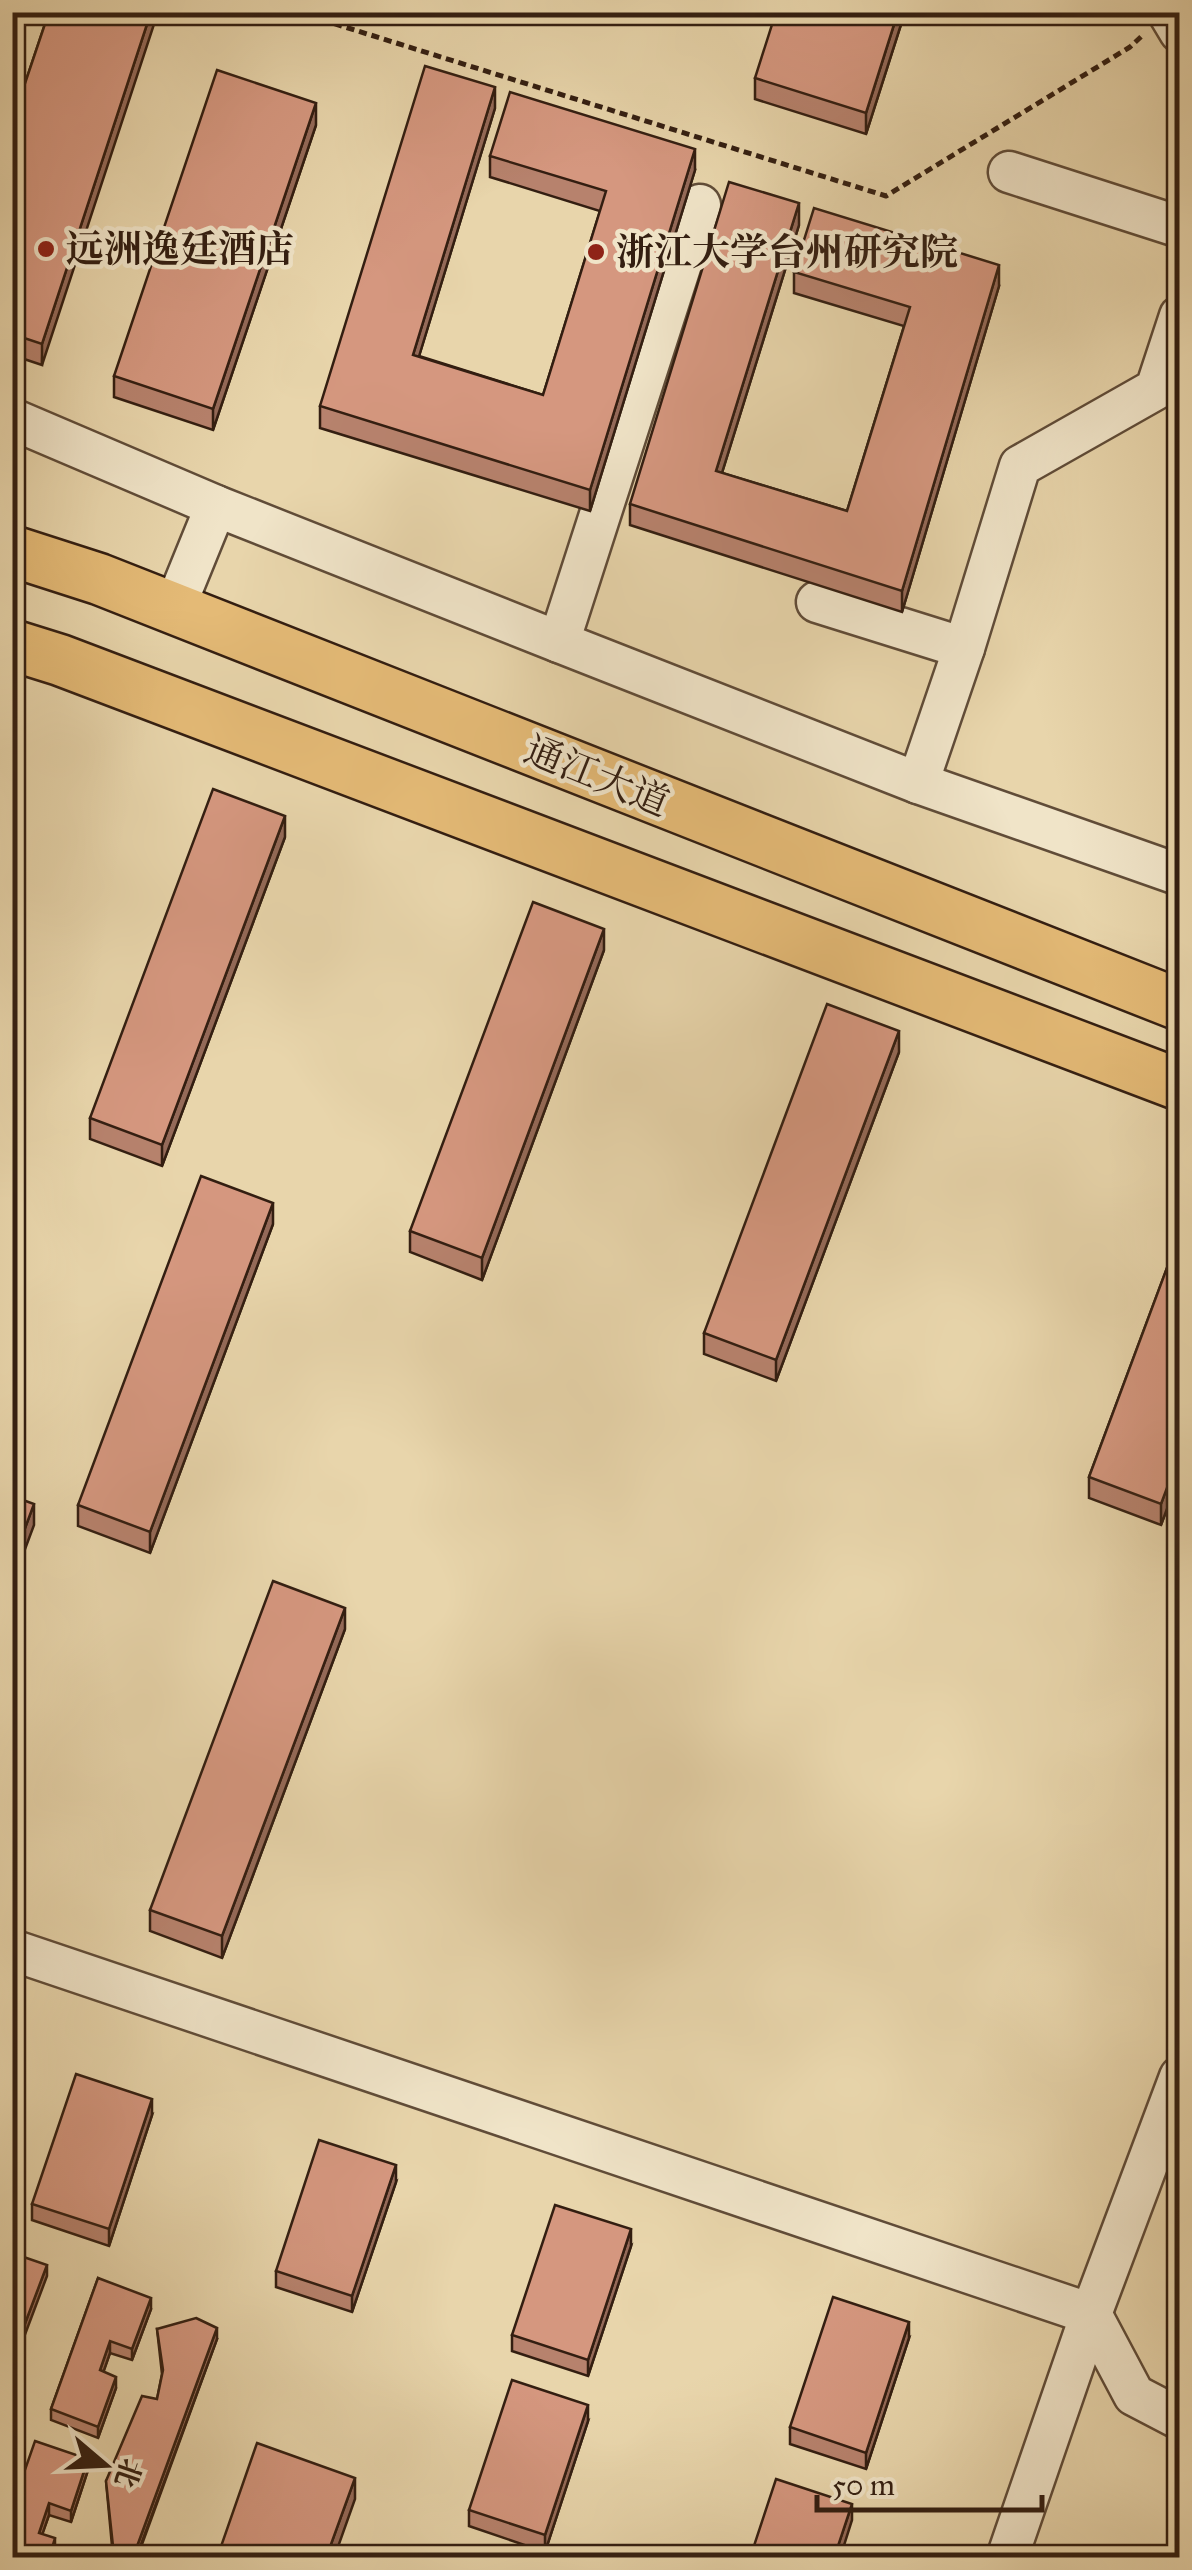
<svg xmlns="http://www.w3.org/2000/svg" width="1192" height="2570" viewBox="0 0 1192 2570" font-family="'IM FELL Great Primer','Noto Serif SC',serif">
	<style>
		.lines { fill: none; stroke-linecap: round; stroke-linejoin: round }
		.minor-casing { stroke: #604c38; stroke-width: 45 }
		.major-casing { stroke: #331e11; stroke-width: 55 }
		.path { stroke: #331e11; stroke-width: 5; stroke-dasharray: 8 5; stroke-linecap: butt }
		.minor { stroke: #f0e4c8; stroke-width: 40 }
		.major { stroke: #e4ba76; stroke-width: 50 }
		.wall { fill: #b7826d; stroke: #331e11; stroke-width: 2.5 }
		.shaded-wall { fill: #956a59; stroke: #331e11; stroke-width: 2.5 }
		.building { fill: #d5977f; stroke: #331e11; stroke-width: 2.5 }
		.poi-dot { fill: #8f2418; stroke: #f0e4c8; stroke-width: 4 }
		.labels { text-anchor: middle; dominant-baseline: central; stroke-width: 9; stroke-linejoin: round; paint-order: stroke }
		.poi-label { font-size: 38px; font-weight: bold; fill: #331e11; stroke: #f0e4c8; text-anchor: start }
		.street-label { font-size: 38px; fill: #331e11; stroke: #f0e4c8 }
	</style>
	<rect width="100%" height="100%" fill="#e8d5ab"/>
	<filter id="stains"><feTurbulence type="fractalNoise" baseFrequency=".002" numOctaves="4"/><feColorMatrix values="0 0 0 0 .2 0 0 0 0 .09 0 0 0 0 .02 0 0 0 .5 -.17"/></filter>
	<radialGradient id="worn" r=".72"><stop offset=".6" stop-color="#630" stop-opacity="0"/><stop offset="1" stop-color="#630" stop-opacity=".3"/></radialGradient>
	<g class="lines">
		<!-- minor casing -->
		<g class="minor-casing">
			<g id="minor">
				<path d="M1168,12L1180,32"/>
				<path d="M1009,172L1180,227"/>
				<path d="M700,205L559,642L918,783L1180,875"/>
				<path d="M12,419L216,506L559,642"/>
				<path d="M817,602L964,648"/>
				<path d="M174,609L216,506"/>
				<path d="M918,783L964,648L1020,466L1156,389L1180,316"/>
				<path d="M12,1950L1091,2314L1134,2395L1180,2419"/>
				<path d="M1007,2558L1091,2314L1180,2077"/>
			</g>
		</g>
		<!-- major casing -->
		<g class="major-casing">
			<g id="major">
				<path d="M12,551L99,579L1180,1005"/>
				<path d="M12,645L60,660L1180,1085"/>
			</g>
		</g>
		<!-- path -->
		<path class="path" d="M297,12L886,196L1130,47L1144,34"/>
		<!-- minor -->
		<use href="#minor" class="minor"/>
		<!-- major -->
		<use href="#major" class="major"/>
	</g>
	<!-- wall -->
	<g class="wall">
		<path d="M49,12L42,365L12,355V122Z"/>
		<path d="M905,12L866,134L755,99V78Z"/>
		<path d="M495,108L419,356L543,395L600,211L490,177V156L695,170L590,511L320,428V406Z"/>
		<path d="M316,125L213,430L114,397V376Z"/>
		<path d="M799,225L722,473L847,511L904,326L794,293V272L999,286L902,612L630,525V504Z"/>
		<path d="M285,837L162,1166L90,1139V1118Z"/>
		<path d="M604,950L482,1280L410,1252V1231Z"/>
		<path d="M899,1052L776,1381L704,1354V1333Z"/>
		<path d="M273,1224L150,1553L78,1526V1505Z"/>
		<path d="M1180,1233V1474L1161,1525L1089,1498V1477Z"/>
		<path d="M345,1629L222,1958L150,1931V1910Z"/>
		<path d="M152,2115L109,2246L32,2220V2204Z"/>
		<path d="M396,2182L352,2312L276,2287V2271Z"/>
		<path d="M631,2246L588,2376L512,2351V2335Z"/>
		<path d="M98,2278L151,2309L132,2360L110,2353L103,2372L116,2388L98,2438L51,2420V2409Z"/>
		<path d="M157,2329L217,2339L137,2558L113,2557L106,2481L157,2399L162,2374Z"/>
		<path d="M909,2338L866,2469L790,2444V2427Z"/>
		<path d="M588,2421L545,2552L469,2526V2510Z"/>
		<path d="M88,2470L71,2522L49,2515L42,2534L55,2550L12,2507Z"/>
	</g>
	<!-- shaded-wall -->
	<g class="shaded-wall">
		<path d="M151,12H158L42,365V344Z"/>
		<path d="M898,12H905L866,134V113Z"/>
		<path d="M495,87V108L413,376V355Z"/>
		<path d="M316,103V125L213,430V409Z"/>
		<path d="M695,149V170L590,511V490Z"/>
		<path d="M799,203V225L716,492V471Z"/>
		<path d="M999,265V286L902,612V591Z"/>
		<path d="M285,816V837L162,1166V1145Z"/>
		<path d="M604,929V950L482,1280V1258Z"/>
		<path d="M899,1031V1052L776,1381V1360Z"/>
		<path d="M273,1203V1224L150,1553V1532Z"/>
		<path d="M1180,1453V1474L1161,1525V1504Z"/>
		<path d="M34,1504V1525L12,1584V1563Z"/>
		<path d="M345,1608V1629L222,1958V1936Z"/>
		<path d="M152,2099V2115L109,2246V2229Z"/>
		<path d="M396,2165V2182L352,2312V2296Z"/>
		<path d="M631,2229V2246L588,2376V2360Z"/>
		<path d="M47,2265V2276L12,2369V2358Z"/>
		<path d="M151,2298V2309L132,2360V2349Z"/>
		<path d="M909,2322V2338L866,2469V2453Z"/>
		<path d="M217,2328V2339L136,2558V2549Z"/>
		<path d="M110,2341V2353L100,2382V2370Z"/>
		<path d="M116,2377V2388L98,2438V2427Z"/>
		<path d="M588,2405V2421L545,2552V2535Z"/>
		<path d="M88,2459V2470L71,2522V2511Z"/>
		<path d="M355,2478V2499L334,2558H326Z"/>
		<path d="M49,2503V2515L39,2544V2533Z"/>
		<path d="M852,2504V2520L840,2558H834Z"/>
		<path d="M55,2538V2550L53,2558H49Z"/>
	</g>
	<!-- building -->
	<g class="building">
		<path d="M49,12H151L42,344L12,334V122Z"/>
		<path d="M776,12H898L866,113L755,78Z"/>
		<path d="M425,66L495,87L413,355L543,395L606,191L490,156L510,92L695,149L590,490L320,406Z"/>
		<path d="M217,70L316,103L213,409L114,376Z"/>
		<path d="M729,182L799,203L716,471L847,511L910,307L794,272L814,208L999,265L902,591L630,504Z"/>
		<path d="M213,789L285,816L162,1145L90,1118Z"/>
		<path d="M533,902L604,929L482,1258L410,1231Z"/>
		<path d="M827,1004L899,1031L776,1360L704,1333Z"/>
		<path d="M201,1176L273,1203L150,1532L78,1505Z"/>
		<path d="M1180,1233V1453L1161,1504L1089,1477Z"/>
		<path d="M12,1496L34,1504L12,1563Z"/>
		<path d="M273,1581L345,1608L222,1936L150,1910Z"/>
		<path d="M76,2074L152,2099L109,2229L32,2204Z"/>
		<path d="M319,2140L396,2165L352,2296L276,2271Z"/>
		<path d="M555,2205L631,2229L588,2360L512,2335Z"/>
		<path d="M12,2253L47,2265L12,2358Z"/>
		<path d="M98,2278L151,2298L132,2349L110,2341L100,2370L116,2377L98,2427L51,2409Z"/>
		<path d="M833,2297L909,2322L866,2453L790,2427Z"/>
		<path d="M196,2318L217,2328L136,2549L113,2546L106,2481L142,2396L157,2399L163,2370L157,2329Z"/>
		<path d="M512,2380L588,2405L545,2535L469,2510Z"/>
		<path d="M35,2441L88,2459L71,2511L49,2503L39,2533L55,2538L49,2558H12V2507Z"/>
		<path d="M257,2443L355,2478L326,2558H217Z"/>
		<path d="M776,2479L852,2504L834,2558H750Z"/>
	</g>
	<!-- markers -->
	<g class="poi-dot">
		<circle cx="46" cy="249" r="10"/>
		<circle cx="596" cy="252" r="10"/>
	</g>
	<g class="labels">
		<!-- poi labels -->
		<g class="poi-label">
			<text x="66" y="249">远洲逸廷酒店</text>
			<text x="616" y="252">浙江大学台州研究院</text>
		</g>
		<!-- street labels -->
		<g class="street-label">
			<text transform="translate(597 776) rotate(22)">通江大道</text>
		</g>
	</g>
	<!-- margin -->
	<rect width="1192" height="2570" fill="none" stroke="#e8d5ab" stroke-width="50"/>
	<rect x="15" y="15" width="1162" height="2540" fill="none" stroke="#331e11" stroke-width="5"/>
	<rect x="25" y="25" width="1142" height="2520" fill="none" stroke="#331e11" stroke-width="2.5"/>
	<!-- north arrow -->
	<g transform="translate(105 2465) rotate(109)" stroke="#f0e4c8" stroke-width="8" paint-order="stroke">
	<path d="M0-8L18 38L0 25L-18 38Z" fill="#331e11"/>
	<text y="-15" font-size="28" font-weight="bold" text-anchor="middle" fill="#331e11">北</text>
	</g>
	<!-- scale -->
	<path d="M817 2495v15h225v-15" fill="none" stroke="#331e11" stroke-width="5"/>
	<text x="832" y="2495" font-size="30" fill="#331e11" stroke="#f0e4c8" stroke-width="8" paint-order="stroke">50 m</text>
	<rect width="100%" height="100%" filter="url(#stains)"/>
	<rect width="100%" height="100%" fill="url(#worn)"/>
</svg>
